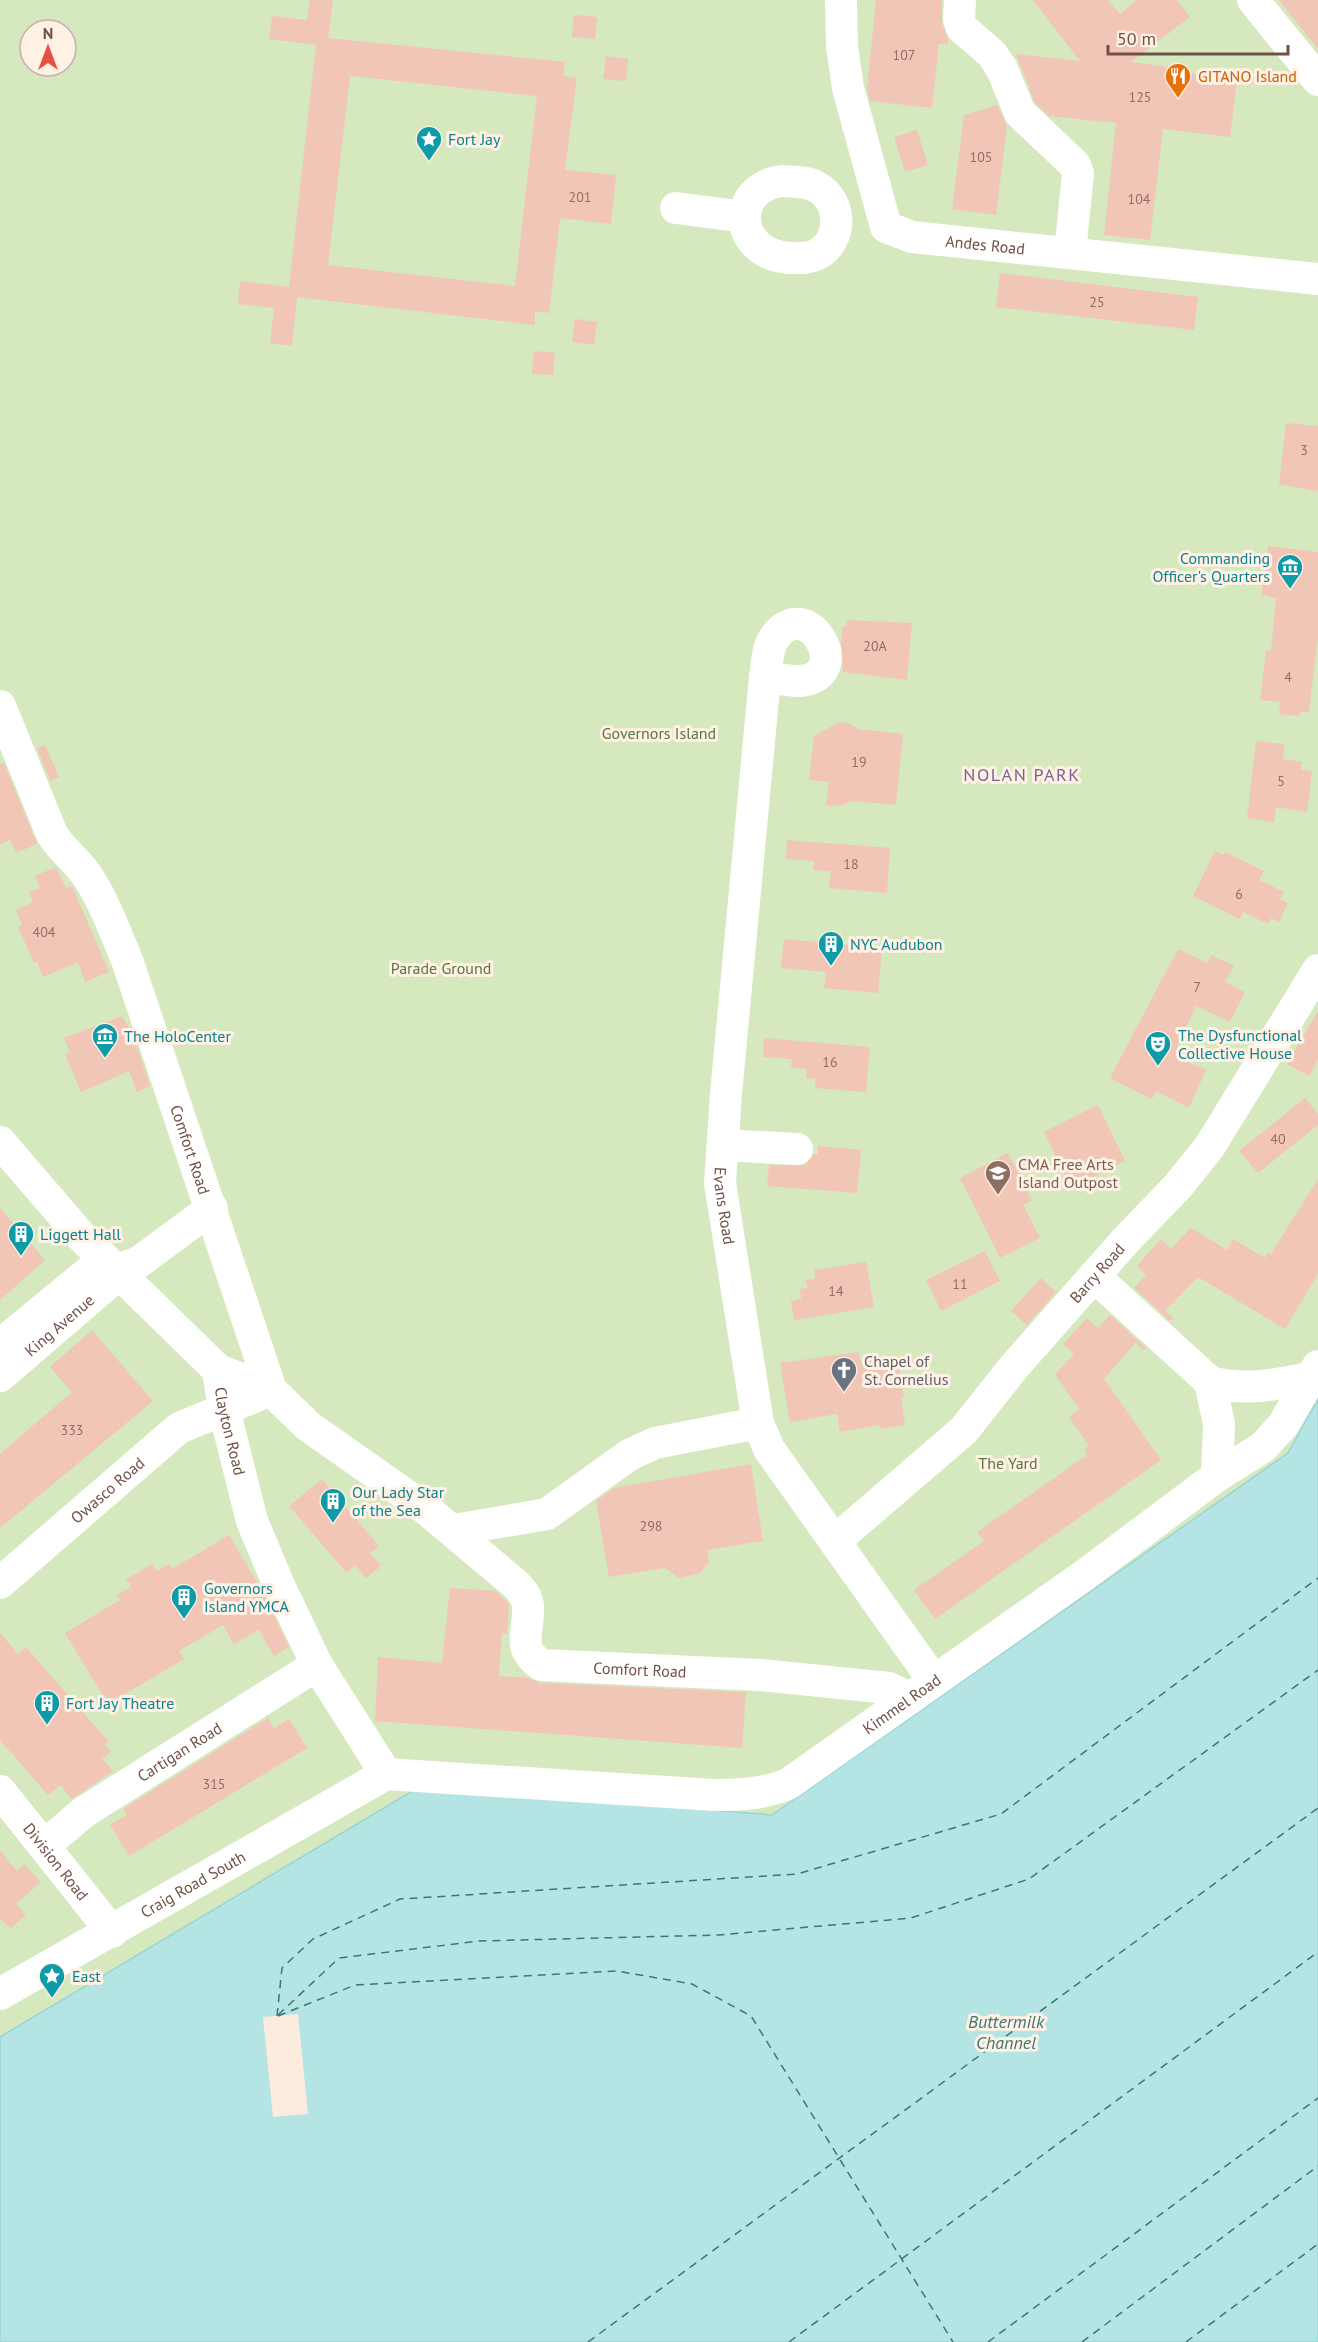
<svg xmlns="http://www.w3.org/2000/svg" width="1318" height="2342" viewBox="0 0 1318 2342" font-family="'PT Sans',sans-serif">
	<style>
		.green { fill: #d5e8be; fill-rule: evenodd }
		.water { fill: #b4e4e4; stroke: #9ad5d6; stroke-width: 1.5 }
		.pier { fill: #fcecde }
		.lines { fill: none; stroke-linecap: round; stroke-linejoin: round }
		.ferry { stroke: #3c7677; stroke-width: 1.5; stroke-dasharray: 8 6; stroke-linecap: butt }
		.building { fill: #f1c6b6; fill-rule: evenodd }
		.minor { stroke: #fff; stroke-width: 32 }
		.labels { text-anchor: middle; dominant-baseline: central; stroke-width: 6; stroke-linejoin: round; paint-order: stroke }
		.number-label { font-size: 14px; fill: #916e63 }
		.food-label { font-size: 16px; fill: #c56008; stroke: #fff1e4; text-anchor: start }
		.culture-label { font-size: 16px; fill: #0d838f; stroke: #fff1e4; text-anchor: start }
		.street-label { font-size: 16px; fill: #715047; stroke: #fff1e4 }
		.park-label { font-size: 16px; fill: #577740; stroke: #fff1e4 }
		.education-label { font-size: 16px; fill: #785e54; stroke: #fff1e4; text-anchor: start }
		.worship-label { font-size: 16px; fill: #5b616d; stroke: #fff1e4; text-anchor: start }
		.neighbourhood-label { font-size: 18px; letter-spacing: 1.5px; fill: #7d6295; stroke: #fff1e4 }
		.water-label { font-size: 18px; font-style: italic; fill: #3c7677; stroke: #fff1e4 }
	</style>
	<rect width="100%" height="100%" fill="#fcecde"/>
	<!-- green -->
	<path class="green" d="M0,0H1304L1318,18V1399L1288,1453L772,1815L419,1787L0,2037ZM30,30H66V66H30Z"/>
	<!-- water -->
	<path class="water" d="M1318,1399V2342H0V2037L419,1787L772,1815L1288,1453Z"/>
	<!-- pier -->
	<path class="pier" d="M298,2014L308,2114L273,2117L263,2017Z"/>
	<g class="lines">
		<!-- ferry -->
		<g class="ferry">
			<path d="M278,2015L339,1958L479,1941L719,1935L911,1918L1029,1879L1318,1670"/>
			<path d="M277,2016L282,1968L313,1939L400,1899L797,1874L1001,1814L1318,1578"/>
			<path d="M278,2016L355,1985L617,1971L692,1984L751,2016L953,2342"/>
			<path d="M588,2342L1318,1808"/>
			<path d="M789,2342L1318,1952"/>
			<path d="M988,2342L1318,2098"/>
			<path d="M1082,2342L1318,2166"/>
			<path d="M1186,2342L1318,2244"/>
		</g>
	</g>
	<!-- building -->
	<g class="building">
		<path d="M310,0H333L328,38L565,62L563,76L577,78L565,170L616,175L611,224L560,218L549,313L535,311V325L297,297L292,346L270,343L274,308L238,304L240,281L289,287L316,45L269,39L272,16L307,20ZM350,76L537,96L515,286L328,265Z"/>
		<path d="M876,0H942V24L948,39V45L939,43L932,108L870,101L867,88Z"/>
		<path d="M1033,0H1108L1120,14L1137,0H1177L1190,17L1131,62L1169,67L1168,71L1237,79L1230,137L1163,129L1150,240L1104,235L1116,123L1049,116L1035,103L1016,54L1080,61Z"/>
		<path d="M1279,0H1318V49Z"/>
		<path d="M574,15L597,17L595,39L572,37Z"/>
		<path d="M606,56L628,59L626,81L603,79Z"/>
		<path d="M997,105L1007,126L996,215L952,209L964,115Z"/>
		<path d="M917,130L928,165L905,172L894,137Z"/>
		<path d="M1000,273L1198,297L1194,330L996,307Z"/>
		<path d="M575,319L597,322L594,345L572,342Z"/>
		<path d="M534,351L555,353L553,375L532,374Z"/>
		<path d="M1286,423L1318,426V491L1279,484Z"/>
		<path d="M1268,546L1318,552V636L1309,712H1300L1299,716L1279,714L1280,702L1260,700L1266,650L1271,651L1276,598L1261,595Z"/>
		<path d="M847,620L912,623L907,680L843,672L841,643L843,626L846,627Z"/>
		<path d="M839,722L848,723L858,729L903,734L896,805L852,801L840,806L826,805L829,782L809,780L814,736Z"/>
		<path d="M1256,741L1284,744L1283,759L1302,762L1301,770L1312,771L1307,812L1276,807L1274,822L1247,818Z"/>
		<path d="M45,745L59,777L50,781L37,748Z"/>
		<path d="M4,763L37,844L16,853L10,840L0,845V764Z"/>
		<path d="M787,840L890,848L887,893L829,888L831,871L813,870L814,861L786,859Z"/>
		<path d="M1215,851L1224,855L1225,852L1264,871L1259,880L1284,892L1280,899L1288,903L1279,922L1271,918L1268,924L1243,912L1240,919L1193,896Z"/>
		<path d="M56,867L66,888L72,886L109,972L85,982L78,962L43,977L37,962L34,963L18,927L22,925L16,910L33,902L29,892L40,888L35,876Z"/>
		<path d="M784,939L882,948L878,993L824,988L826,972L781,968Z"/>
		<path d="M1178,949L1207,963L1211,955L1234,966L1225,982L1245,992L1230,1022L1196,1006L1177,1047L1187,1052L1183,1060L1206,1070L1189,1108L1156,1091L1152,1099L1110,1078Z"/>
		<path d="M1318,1011V1060L1309,1076L1287,1064Z"/>
		<path d="M122,1016L133,1035L150,1086L137,1092L129,1071L81,1092L65,1054L70,1052L64,1038Z"/>
		<path d="M764,1038L870,1047L866,1092L815,1088L816,1079L806,1078L807,1069L791,1067L792,1059L763,1057Z"/>
		<path d="M1305,1098L1318,1114V1125L1258,1173L1239,1151Z"/>
		<path d="M1098,1105L1125,1161L1071,1188L1044,1132Z"/>
		<path d="M818,1146L861,1150L857,1193L767,1186L769,1165H805L814,1154H818Z"/>
		<path d="M1008,1153L1032,1200L1023,1205L1040,1238L1000,1258L960,1178Z"/>
		<path d="M1318,1179V1274L1285,1329L1198,1277L1165,1311L1173,1318L1170,1321L1134,1288L1146,1275L1137,1266L1161,1239L1171,1249L1191,1228L1227,1250L1233,1239L1265,1258L1268,1252L1271,1254Z"/>
		<path d="M0,1208L45,1260L0,1300Z"/>
		<path d="M985,1251L1000,1281L941,1311L926,1280Z"/>
		<path d="M866,1262L874,1307L794,1320L791,1301L801,1299L800,1289L808,1288L806,1280L815,1279L814,1270Z"/>
		<path d="M1041,1278L1056,1292L1027,1325L1011,1311Z"/>
		<path d="M1110,1315L1146,1348L1143,1350L1135,1343L1104,1379L1161,1460L935,1619L914,1590L984,1541L977,1532L1087,1455L1084,1450L1089,1446L1069,1417L1079,1409L1055,1374L1074,1354L1063,1344L1087,1318L1098,1328Z"/>
		<path d="M92,1330L153,1401L0,1528V1454L72,1392L50,1367Z"/>
		<path d="M859,1352L860,1361L891,1356L894,1370L899,1369L904,1397H901L905,1425L880,1429V1425L840,1432L837,1414L790,1422L780,1363Z"/>
		<path d="M751,1464L763,1541L707,1550L709,1562L699,1574L679,1578L665,1568L609,1577L596,1501L614,1488Z"/>
		<path d="M322,1479L379,1546L370,1553L381,1566L366,1578L355,1565L347,1573L289,1506Z"/>
		<path d="M229,1535L260,1587L289,1647L274,1656L259,1630L234,1644L223,1625L179,1651L184,1659L108,1704L65,1633L120,1600L117,1595L131,1587L126,1579L137,1573L152,1564L157,1571L169,1564L172,1569Z"/>
		<path d="M450,1588L496,1591L509,1604L507,1634L502,1633L499,1676L528,1678L540,1683L746,1692L742,1748L375,1721L378,1657L442,1663Z"/>
		<path d="M0,1633L18,1654L26,1647L109,1742L105,1745L111,1752L102,1759L113,1771L72,1799L60,1785L48,1795L0,1740Z"/>
		<path d="M268,1718L274,1729L289,1719L307,1748L129,1856L110,1825L127,1815L123,1809Z"/>
		<path d="M0,1851L17,1871L24,1864L41,1882L16,1904L26,1915L11,1928L0,1919Z"/>
	</g>
	<g class="lines">
		<!-- minor -->
		<g class="minor">
			<path id="s1" d="M841,0L842,47L848,88L886,227L912,237L1318,279"/>
			<path d="M960,0L959,19L962,28L992,54L1002,69L1020,113L1075,165L1078,173L1070,253"/>
			<path d="M1253,0L1318,80"/>
			<path d="M781,181C793,182 806,181 817,187C843,202 843,241 816,255C807,259 798,258 789,258C734,254 729,189 781,181Z"/>
			<path d="M676,208L745,217"/>
			<path id="s2" d="M765,677C776,678 790,682 801,681C856,675 807,592 775,637C767,647 767,665 765,677L726,1094L720,1183L758,1423L769,1449L934,1681"/>
			<path id="s3" d="M0,706L52,834C60,848 72,856 82,869C102,894 114,930 127,960L271,1390L308,1426L426,1509L513,1582C520,1589 527,1595 528,1605C530,1631 515,1647 541,1665L760,1675L889,1688L910,1698"/>
			<path id="s4" d="M0,1142L81,1236L218,1370L224,1409L252,1521L278,1583L317,1665L386,1774"/>
			<path d="M723,1145L797,1149"/>
			<path d="M1094,1276L1210,1382L1219,1424L1217,1476"/>
			<path d="M0,1345L90,1271H114L139,1262L212,1208"/>
			<path id="s5" d="M0,1376L107,1284"/>
			<path d="M1210,1382C1244,1391 1277,1385 1312,1377"/>
			<path d="M454,1530L547,1514L629,1455L655,1443L758,1423"/>
			<path id="s6" d="M835,1541L964,1430L1013,1368L1126,1240L1178,1186L1210,1146L1318,970"/>
			<path id="s7" d="M0,1583L179,1428L271,1390L218,1370"/>
			<path id="s8" d="M386,1774L714,1795C741,1795 763,1794 788,1784L1086,1574L1217,1476L1263,1447L1283,1425L1318,1366"/>
			<path id="s9" d="M0,1791L112,1932"/>
			<path id="s10" d="M45,1845L84,1812L317,1665"/>
			<path id="s11" d="M0,1994L386,1774"/>
		</g>
	</g>
	<!-- icons -->
	<defs>
		<g id="restaurant-pin" transform="scale(1.35)"><path d="M0 17L-7.5 6A9.5 9.5 0 1 1 7.5 6Z" fill="#e8710a" stroke="#fff1e4"/><path d="M-5-6h1v4h1v-4h1v4h1v-4h1v5L-1.5 .5V6h-2V.5L-5-1ZM5-6V6H3V1.5H1.5Q1.5-4 5-6Z" fill="#fff"/></g>
		<g id="sight-pin" transform="scale(1.35)"><path d="M0 17L-7.5 6A9.5 9.5 0 1 1 7.5 6Z" fill="#0f9aa8" stroke="#fff1e4"/><path d="M0-6L1.8-2.2L6-1.7L2.9 1.2L3.7 5.4L0 3.3L-3.7 5.4L-2.9 1.2L-6-1.7L-1.8-2.2Z" fill="#fff"/></g>
		<g id="museum-pin" transform="scale(1.35)"><path d="M0 17L-7.5 6A9.5 9.5 0 1 1 7.5 6Z" fill="#0f9aa8" stroke="#fff1e4"/><path d="M0-6L6-3V-2H-6V-3ZM-5-1h2V3h-2ZM-1-1h2V3h-2ZM3-1h2V3H3ZM-6 4H6V6H-6Z" fill="#fff"/></g>
		<g id="building-pin" transform="scale(1.35)"><path d="M0 17L-7.5 6A9.5 9.5 0 1 1 7.5 6Z" fill="#0f9aa8" stroke="#fff1e4"/><path d="M-4-6H4V6H1V3H-1V6H-4ZM-2.5-4.3h1.7v1.8h-1.7ZM.8-4.3h1.7v1.8H.8ZM-2.5-1h1.7V.8h-1.7ZM.8-1h1.7V.8H.8Z" fill="#fff"/></g>
		<g id="theatre-pin" transform="scale(1.35)"><path d="M0 17L-7.5 6A9.5 9.5 0 1 1 7.5 6Z" fill="#0f9aa8" stroke="#fff1e4"/><path d="M-5-5.5Q0-4 5-5.5V0Q5 5 0 6Q-5 5-5 0ZM-3.3-2.5H-1v1.5H-3.3ZM1-2.5H3.3v1.5H1ZM-2.8 1Q0 5.5 2.8 1Z" fill="#fff"/></g>
		<g id="school-pin" transform="scale(1.35)"><path d="M0 17L-7.5 6A9.5 9.5 0 1 1 7.5 6Z" fill="#8d6e63" stroke="#fff1e4"/><path d="M0-5L7-2L0 1L-7-2ZM-4 1L0 2.5L4 1V4Q0 6-4 4Z" fill="#fff"/></g>
		<g id="church-pin" transform="scale(1.35)"><path d="M0 17L-7.5 6A9.5 9.5 0 1 1 7.5 6Z" fill="#6b7280" stroke="#fff1e4"/><path d="M-1.2-6h2.4v3.5h3.3v2.4h-3.3V6h-2.4V-.1h-3.3v-2.4h3.3Z" fill="#fff"/></g>
	</defs>
	<g fill-rule="evenodd">
		<use href="#restaurant-pin" x="1178" y="76"/>
		<use href="#sight-pin" x="429" y="139"/>
		<use href="#museum-pin" x="1290" y="567"/>
		<use href="#building-pin" x="831" y="944"/>
		<use href="#museum-pin" x="105" y="1036"/>
		<use href="#theatre-pin" x="1158" y="1044"/>
		<use href="#school-pin" x="998" y="1173"/>
		<use href="#building-pin" x="21" y="1234"/>
		<use href="#church-pin" x="844" y="1370"/>
		<use href="#building-pin" x="333" y="1501"/>
		<use href="#building-pin" x="184" y="1597"/>
		<use href="#building-pin" x="47" y="1703"/>
		<use href="#sight-pin" x="52" y="1976"/>
	</g>
	<g class="labels">
		<!-- number labels -->
		<g class="number-label">
			<text x="904" y="55">107</text>
			<text x="1140" y="97">125</text>
			<text x="981" y="157">105</text>
			<text x="580" y="197">201</text>
			<text x="1139" y="199">104</text>
			<text x="1097" y="302">25</text>
			<text x="1304" y="450">3</text>
			<text x="875" y="646">20A</text>
			<text x="1288" y="677">4</text>
			<text x="859" y="762">19</text>
			<text x="1281" y="781">5</text>
			<text x="851" y="864">18</text>
			<text x="1239" y="894">6</text>
			<text x="44" y="932">404</text>
			<text x="1197" y="987">7</text>
			<text x="830" y="1062">16</text>
			<text x="1278" y="1139">40</text>
			<text x="960" y="1284">11</text>
			<text x="836" y="1291">14</text>
			<text x="72" y="1430">333</text>
			<text x="651" y="1526">298</text>
			<text x="214" y="1784">315</text>
		</g>
		<!-- food labels -->
		<g class="food-label">
			<text x="1198" y="76">GITANO Island</text>
		</g>
		<!-- culture labels -->
		<g class="culture-label">
			<text x="448" y="139">Fort Jay</text>
			<text x="1270" y="558" text-anchor="end">Commanding<tspan x="1270" dy="18">Officer's Quarters</tspan></text>
			<text x="850" y="944">NYC Audubon</text>
			<text x="1178" y="1035">The Dysfunctional<tspan x="1178" dy="18">Collective House</tspan></text>
			<text x="124" y="1036">The HoloCenter</text>
			<text x="40" y="1234">Liggett Hall</text>
			<text x="352" y="1492">Our Lady Star<tspan x="352" dy="18">of the Sea</tspan></text>
			<text x="204" y="1588">Governors<tspan x="204" dy="18">Island YMCA</tspan></text>
			<text x="66" y="1703">Fort Jay Theatre</text>
			<text x="72" y="1976">East</text>
		</g>
		<!-- street labels -->
		<g class="street-label">
			<text stroke="none"><textPath href="#s1" startOffset="334">Andes Road</textPath></text>
			<text stroke="none"><textPath href="#s3" startOffset="486">Comfort Road</textPath></text>
			<text stroke="none"><textPath href="#s2" startOffset="722">Evans Road</textPath></text>
			<text stroke="none"><textPath href="#s6" startOffset="376">Barry Road</textPath></text>
			<text stroke="none"><textPath href="#s5" startOffset="78">King Avenue</textPath></text>
			<text stroke="none"><textPath href="#s4" startOffset="378">Clayton Road</textPath></text>
			<text stroke="none"><textPath href="#s7" startOffset="142">Owasco Road</textPath></text>
			<text stroke="none"><textPath href="#s3" startOffset="1242">Comfort Road</textPath></text>
			<text stroke="none"><textPath href="#s8" startOffset="543">Kimmel Road</textPath></text>
			<text stroke="none"><textPath href="#s10" startOffset="164">Cartigan Road</textPath></text>
			<text stroke="none"><textPath href="#s9" startOffset="90">Division Road</textPath></text>
			<text stroke="none"><textPath href="#s11" startOffset="222">Craig Road South</textPath></text>
		</g>
		<!-- park labels -->
		<g class="park-label">
			<text x="659" y="733">Governors Island</text>
			<text x="441" y="968">Parade Ground</text>
			<text x="1008" y="1463">The Yard</text>
		</g>
		<!-- education labels -->
		<g class="education-label">
			<text x="1018" y="1164">CMA Free Arts<tspan x="1018" dy="18">Island Outpost</tspan></text>
		</g>
		<!-- worship labels -->
		<g class="worship-label">
			<text x="864" y="1361">Chapel of<tspan x="864" dy="18">St. Cornelius</tspan></text>
		</g>
		<!-- neighbourhood labels -->
		<g class="neighbourhood-label">
			<text x="1022" y="774">NOLAN PARK</text>
		</g>
		<!-- water labels -->
		<g class="water-label">
			<text x="1006" y="2021">Buttermilk<tspan x="1006" dy="21">Channel</tspan></text>
		</g>
	</g>
	<!-- north arrow -->
	<g transform="translate(48 48)"><circle r="28" fill="#fff1e4" stroke="#c6b1a5" stroke-width="1.5"/>
	<path d="M0-4.5L10 22L0 15L-10 22Z" fill="#e65143"/>
	<text y="-9" font-size="16" font-weight="bold" text-anchor="middle" fill="#715047">N</text>
	</g>
	<!-- scale -->
	<path d="M1108 45v9h180v-9" fill="none" stroke="#715047" stroke-width="3"/>
	<text x="1117" y="45" font-size="18" fill="#715047" stroke="#fff1e4" stroke-width="4.5" paint-order="stroke">50 m</text>
</svg>
